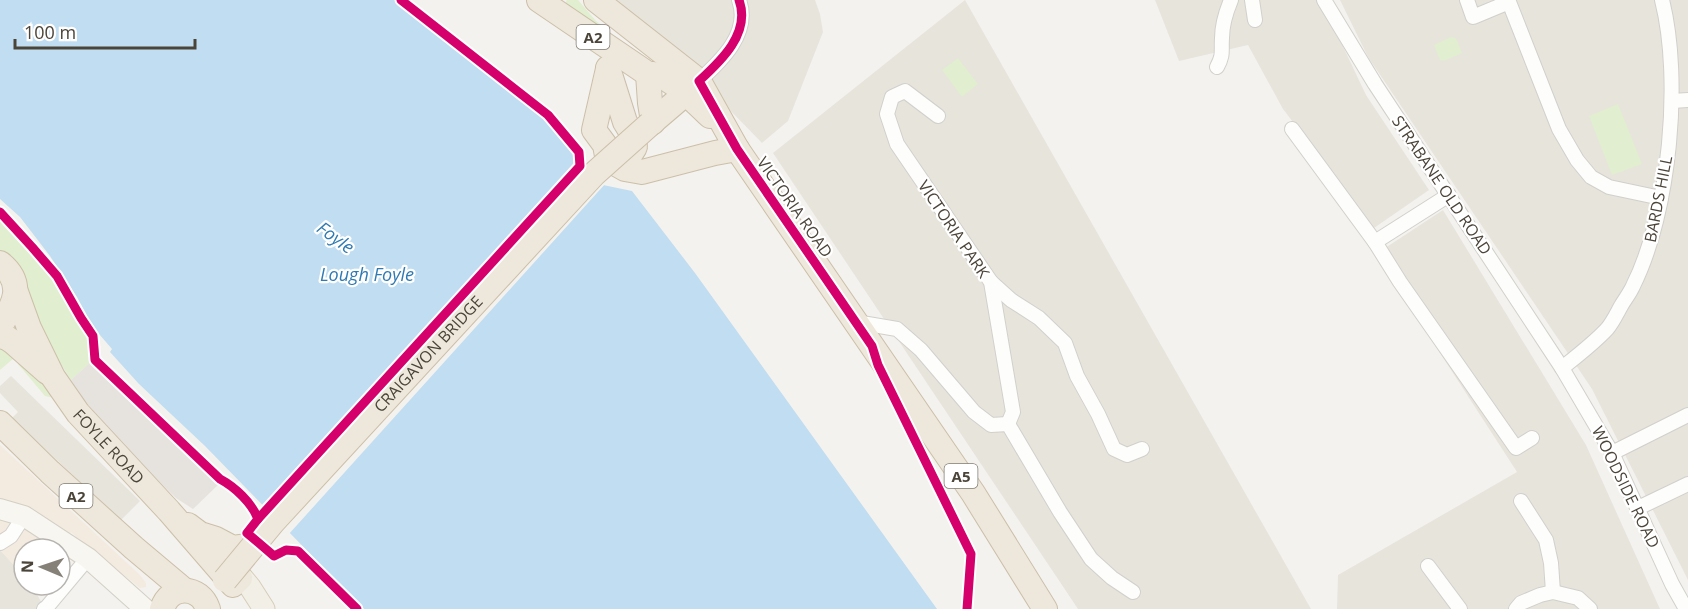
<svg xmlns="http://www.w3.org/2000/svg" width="1688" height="609" viewBox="0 0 1688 609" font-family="'Open Sans',sans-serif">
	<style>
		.residential { fill: #e7e4dc }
		.commercial { fill: #f3ebdf }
		.green { fill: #e1eecf }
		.parking { fill: #e6e3df }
		.water { fill: #c0ddf1 }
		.pier { fill: #f4f2ee }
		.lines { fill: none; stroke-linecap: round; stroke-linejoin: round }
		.street-casing { stroke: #d2d0cb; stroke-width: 16 }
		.secondary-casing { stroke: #d3cfc5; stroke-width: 22 }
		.primary-casing { stroke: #d6cebb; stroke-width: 23 }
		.highway-casing { stroke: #ccbfa9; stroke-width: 26 }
		.street { stroke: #fdfdfc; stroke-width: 14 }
		.secondary { stroke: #f7f6f1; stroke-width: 20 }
		.primary { stroke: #f2efe6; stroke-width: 21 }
		.highway { stroke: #ede8db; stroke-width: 24 }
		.highway-bridge-casing { stroke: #ccbfa9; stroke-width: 26; stroke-linecap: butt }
		.highway-bridge { stroke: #ede8db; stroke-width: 24 }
		.cycleway-casing { stroke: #fff; stroke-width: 13 }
		.cycleway { stroke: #d6006c; stroke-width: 9 }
		.labels { text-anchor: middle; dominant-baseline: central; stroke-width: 4.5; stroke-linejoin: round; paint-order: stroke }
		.shield { fill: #fff; stroke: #817c74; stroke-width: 1.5 }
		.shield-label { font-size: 15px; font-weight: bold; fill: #4b4439 }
		.street-label { font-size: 16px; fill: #4b4439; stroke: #fff }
		.water-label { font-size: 18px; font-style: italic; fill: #2e7ab2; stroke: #fff }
	</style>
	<rect width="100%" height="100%" fill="#f4f2ee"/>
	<!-- residential -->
	<g class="residential">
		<path d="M611,0H815L820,14L823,32L788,121L762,143L681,60Z"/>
		<path d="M965,0L1311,609H1078L773,153Z"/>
		<path d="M1155,0H1321L1366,95L1429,190L1374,228L1283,109L1248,45L1179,61Z"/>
		<path d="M1340,0H1688V580L1592,389L1368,57Z"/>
		<path d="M1443,210L1586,445L1660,609H1337L1338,575L1517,472L1376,254Z"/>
		<path d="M11,376L140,501L121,520L12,418L18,412L0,393V386Z"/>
		<path d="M0,550L24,576V585H32L45,609H0Z"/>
	</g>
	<!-- commercial -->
	<path class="commercial" d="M0,445L139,574L146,583V587L140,588L115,568L113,570L71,532L57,549H24V576L0,550Z"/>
	<!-- green -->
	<g class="green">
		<path d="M567,0H578L596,21L609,31L606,34L563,7Z"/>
		<path d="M1451,37L1456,38L1462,53L1444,61L1440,60L1434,45Z"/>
		<path d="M958,58L978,84L962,97L942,70Z"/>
		<path d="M1618,104L1642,164L1612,175L1589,116Z"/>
		<path d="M0,217L54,278L90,342L92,361L71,380L43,336L0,252Z"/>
		<path d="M0,345L14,358L0,370Z"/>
		<path d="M22,360L54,398L45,396L18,364Z"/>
	</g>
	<!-- parking -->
	<path class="parking" d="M92,361L164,426L221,482L193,509L176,498L125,449L85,401L71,380Z"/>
	<!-- water -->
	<path class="water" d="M0,0H408L451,38L542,112L576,153L578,163L603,185L632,191L695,273L937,609H364L205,446L139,384L110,352L112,349L93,327L77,297L50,256L20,217L0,199Z"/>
	<!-- pier -->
	<path class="pier" d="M580,158L581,162L606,183L288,535L261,508Z"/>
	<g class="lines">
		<!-- street casing -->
		<g class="street-casing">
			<g id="street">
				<path d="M1252,0L1255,20"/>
				<path d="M1324,0L1375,84L1562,368L1612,453L1672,584L1686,609"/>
				<path d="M1467,0L1473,17L1509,2L1559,129L1577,160L1591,177L1609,187L1661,198"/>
				<path d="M1217,67C1224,54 1221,51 1222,38C1222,24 1226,12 1231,0"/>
				<path d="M699,81C721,61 751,33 739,0"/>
				<path d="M1672,101L1688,100"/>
				<path d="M938,116L905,91L892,97L887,114L897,144L991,282L1013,412L1008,424"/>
				<path d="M1292,129L1375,242L1449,195"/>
				<path d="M1375,242L1400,282L1516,448L1532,438"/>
				<path d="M991,282L1011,300L1039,318L1065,343L1077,376L1098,414L1114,449L1127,455L1142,449"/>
				<path d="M856,322L897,329L921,350L974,412L991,425L1008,424L1060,512L1091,559L1112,578L1133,592"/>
				<path d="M1562,368C1577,356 1594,343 1607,329C1613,322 1617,313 1621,306C1625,299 1630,293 1633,286C1670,212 1682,79 1662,0"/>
				<path d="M1612,453L1688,415"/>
				<path d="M1521,501L1546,540L1551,563L1553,592"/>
				<path d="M1638,508L1688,484"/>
				<path d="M0,543L11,536L24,516"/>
				<path d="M1428,566L1460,609"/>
				<path d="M44,609L47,607L88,558"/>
				<path d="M1516,609L1521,603L1540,595L1553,592L1578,598L1590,609"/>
			</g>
		</g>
		<!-- secondary casing -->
		<g class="secondary-casing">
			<path id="secondary" d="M0,509L24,516L88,558L145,609"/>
		</g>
		<!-- primary casing -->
		<g class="primary-casing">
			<path id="primary" d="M231,564L250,587L264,609"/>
		</g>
		<!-- highway casing -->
		<g class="highway-casing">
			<g id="highway">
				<path d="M539,0L648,74C666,71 697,104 710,116"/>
				<path d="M596,0L699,81L737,149L973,493L1045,609"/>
				<path d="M608,68L625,122L633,135L635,147L630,155"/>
				<path d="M608,69L594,130L605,145L607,156L611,161L625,169L642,172L715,153L737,149"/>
				<path d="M648,74L650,103L653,122"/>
				<path d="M650,124L698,83"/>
				<path d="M0,263C25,283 15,304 0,326"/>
				<path id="s1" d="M16,292L29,328L53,377L78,413L169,511L233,585L240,578"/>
				<path d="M0,336L7,338L13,342L47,372"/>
				<path d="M0,423L50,472L134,548L184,590"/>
				<path d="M188,525L200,534L216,539L233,548L248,546"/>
				<path d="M162,609C170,584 200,585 208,609"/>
			</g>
		</g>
		<!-- street -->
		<use href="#street" class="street"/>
		<!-- secondary -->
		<use href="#secondary" class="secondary"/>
		<!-- primary -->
		<use href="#primary" class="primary"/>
		<!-- highway -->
		<use href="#highway" class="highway"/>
		<!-- highway-bridge casing -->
		<g class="highway-bridge-casing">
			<g id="highway-bridge">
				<path id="s2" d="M225,580L273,522L594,174L650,124"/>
			</g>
		</g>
		<!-- highway-bridge -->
		<use href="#highway-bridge" class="highway-bridge"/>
		<!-- cycleway casing -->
		<g class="cycleway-casing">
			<g id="cycleway">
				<path d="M739,0C751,33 721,61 699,81L737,149L872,346L878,365L971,554L967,609"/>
				<path d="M0,212L32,247L57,276L81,318L93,336L95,360L220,479C235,487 252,503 258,519"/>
				<path d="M357,609L298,551L286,550L274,556L247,533L258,519L580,166L579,152L548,115L401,0"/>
			</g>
		</g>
		<!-- cycleway -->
		<use href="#cycleway" class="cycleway"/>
	</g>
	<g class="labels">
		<!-- shield labels -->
		<g class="shield">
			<rect x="576.5" y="25" width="33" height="24" rx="4.5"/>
			<rect x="944.5" y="464" width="33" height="24" rx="4.5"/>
			<rect x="59.5" y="484" width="33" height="24" rx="4.5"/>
		</g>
		<g class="shield-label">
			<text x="593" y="37">A2</text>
			<text x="961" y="476">A5</text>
			<text x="76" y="496">A2</text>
		</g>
		<!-- street labels -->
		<g class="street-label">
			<text transform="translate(1442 185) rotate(56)">STRABANE OLD ROAD</text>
			<text transform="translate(1658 199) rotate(-79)">BARDS HILL</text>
			<text transform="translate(795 207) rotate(55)">VICTORIA ROAD</text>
			<text transform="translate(954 229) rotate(56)">VICTORIA PARK</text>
			<text stroke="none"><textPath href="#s2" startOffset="304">CRAIGAVON BRIDGE</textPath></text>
			<text stroke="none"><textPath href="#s1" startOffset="182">FOYLE ROAD</textPath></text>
			<text transform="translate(1626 487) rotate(64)">WOODSIDE ROAD</text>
		</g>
		<!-- water labels -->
		<g class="water-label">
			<text transform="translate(336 237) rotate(36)">Foyle</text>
			<text x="367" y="274">Lough Foyle</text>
		</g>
	</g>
	<!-- north arrow -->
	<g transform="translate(42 567) rotate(272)"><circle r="28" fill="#ffffff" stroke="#b7b4b0" stroke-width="1.5"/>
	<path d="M0-4.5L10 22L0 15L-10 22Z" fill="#868178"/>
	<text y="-9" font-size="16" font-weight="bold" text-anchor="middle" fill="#4b4439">N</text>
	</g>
	<!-- scale -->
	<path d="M15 39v9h180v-9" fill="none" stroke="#4b4439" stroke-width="3"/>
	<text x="24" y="39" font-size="18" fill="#4b4439" stroke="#ffffff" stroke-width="4.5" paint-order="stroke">100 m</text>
</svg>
